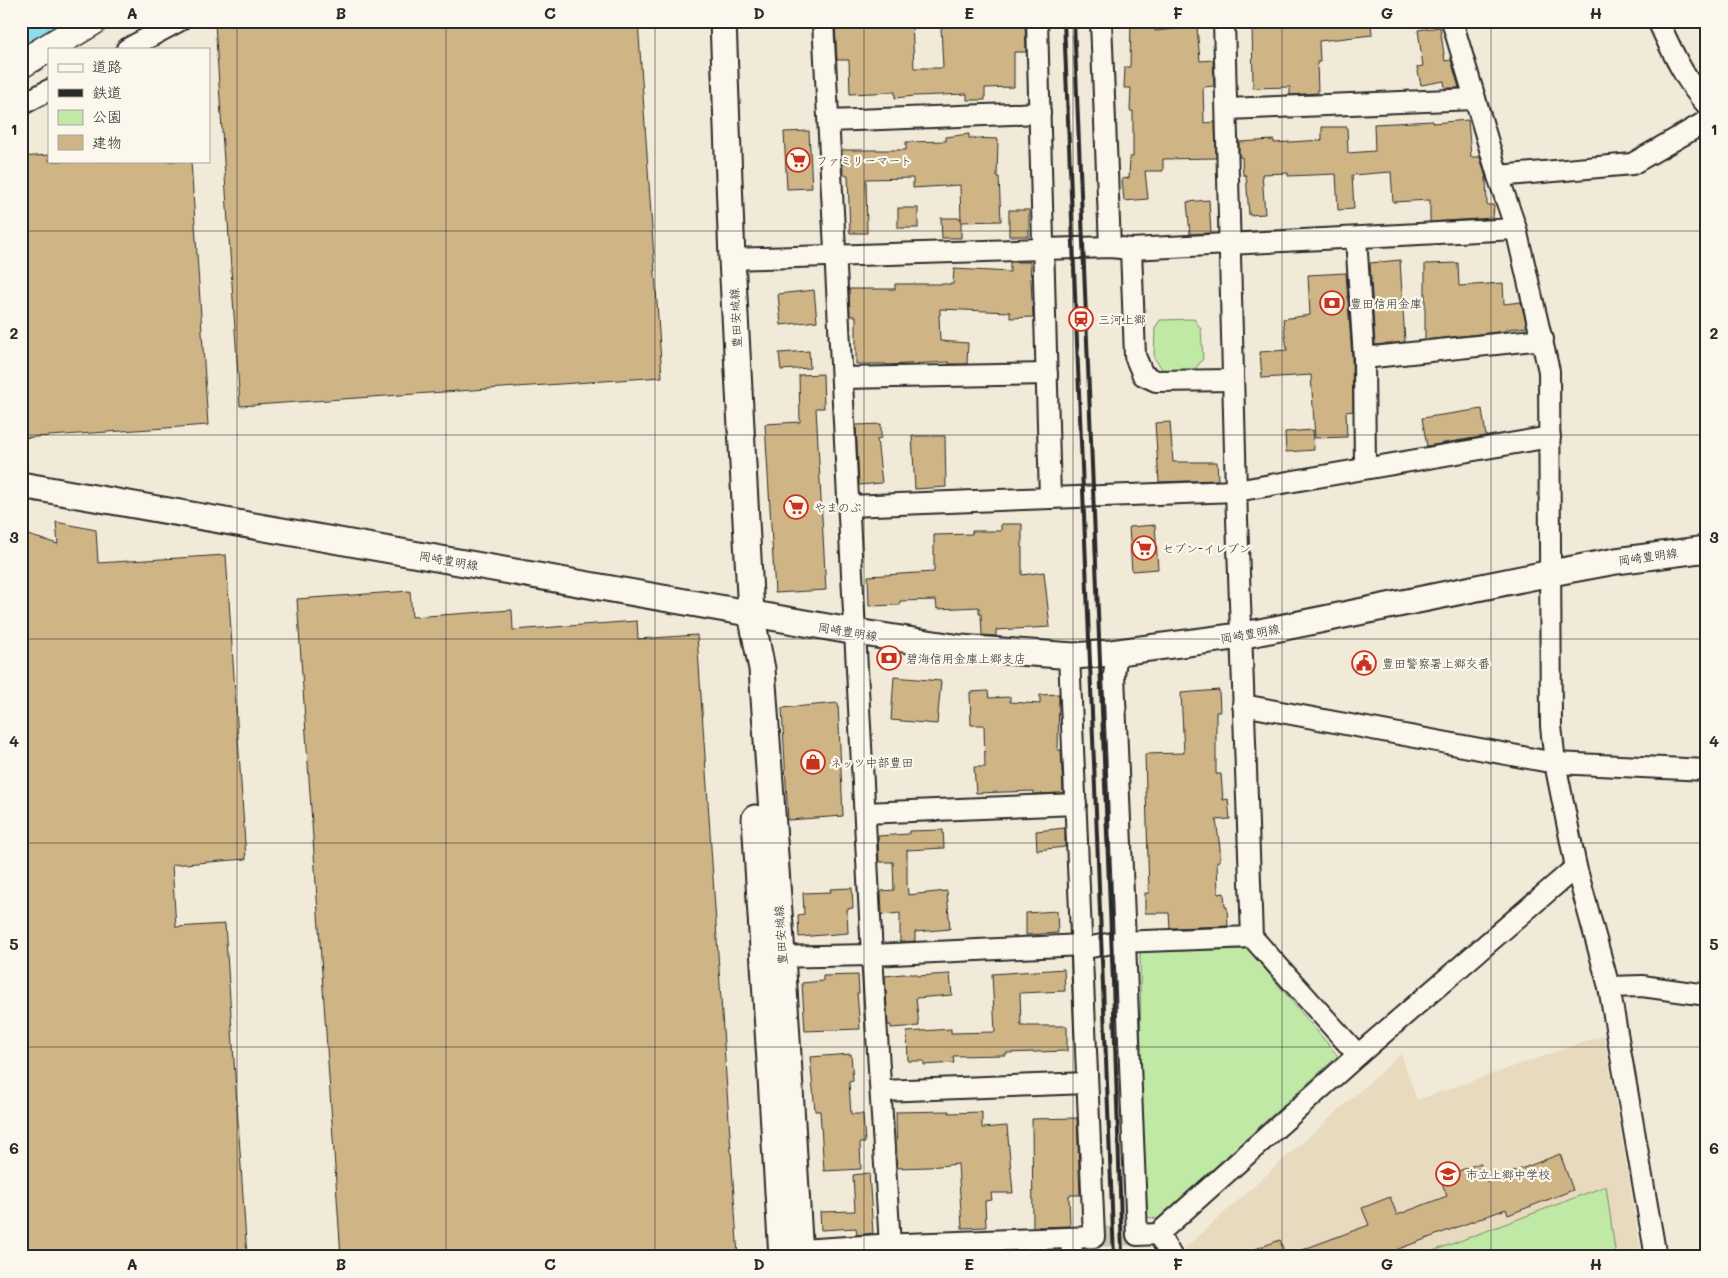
<svg xmlns="http://www.w3.org/2000/svg" width="1728" height="1278" viewBox="0 0 1728 1278" font-family="Mali,'Klee One',sans-serif">
	<style>
		.built { fill: #e8dabf }
		.green { fill: #c0e9a5; stroke: #768a68 }
		.water { fill: #8ddee9; stroke: #66969d }
		.building { fill: #cfb586; stroke: #2b2b2b }
		.lines { fill: none; stroke-linecap: round; stroke-linejoin: round }
		.minor-tunnel { stroke: #cac4b5; stroke-width: 20; stroke-dasharray: 20 10; stroke-linecap: butt }
		.minor-casing { stroke: #2b2b2b; stroke-width: 24 }
		.major-casing { stroke: #2b2b2b; stroke-width: 29 }
		.highway-casing { stroke: #2b2b2b; stroke-width: 31 }
		.minor { stroke: #fbf7ec; stroke-width: 20 }
		.major { stroke: #fbf7ec; stroke-width: 25 }
		.highway { stroke: #fbf7ec; stroke-width: 28 }
		.rail { stroke: #2b2b2b; stroke-width: 4 }
		.grid { fill: none; stroke: #2b2b2b; stroke-width: 1; stroke-opacity: 0.55 }
		.labels { text-anchor: middle; dominant-baseline: central; stroke-width: 4.5; stroke-linejoin: round; paint-order: stroke }
		.poi-label { font-size: 12px; fill: #2b2b2b; stroke: #fbf7ec; text-anchor: start }
		.street-label { font-size: 12px; fill: #2b2b2b; stroke: #fbf7ec }
		.neatline { fill: none; stroke: #2b2b2b; stroke-width: 2 }
		.grid-label { font-size: 16px; text-anchor: middle; font-weight: bold; fill: #2b2b2b }
	</style>
	<rect width="100%" height="100%" fill="#f2ead8"/>
	<filter id="ink" filterUnits="userSpaceOnUse"><feTurbulence type="fractalNoise" baseFrequency=".02" numOctaves="2"/><feDisplacementMap in="SourceGraphic" scale="10" xChannelSelector="R" yChannelSelector="G"/><feConvolveMatrix kernelMatrix="1 2 1 2 8 2 1 2 1" color-interpolation-filters="sRGB"/></filter>
	<g filter="url(#ink)">
		<!-- built -->
		<path class="built" d="M1604,1035L1642,1257H1188L1185,1248L1401,1054L1417,1100Z"/>
		<!-- green -->
		<g class="green">
			<path d="M1194,319L1201,329L1203,359L1191,374H1166L1154,358L1155,328L1160,320Z"/>
			<path d="M1248,949L1338,1056L1157,1219L1142,1216L1140,952Z"/>
			<path d="M1606,1186L1616,1257H1417Z"/>
		</g>
		<!-- water -->
		<path class="water" d="M35,21H75L21,54V30Z"/>
		<!-- building -->
		<g class="building">
			<path d="M234,21H638L662,377L240,406L215,23Z"/>
			<path d="M912,21L914,68H943L941,27L1025,23L1026,52H1014V87L985,88V100H967V94L914,96L895,98V92L850,94L849,60H837L835,25Z"/>
			<path d="M1131,21H1154L1155,31L1197,27L1200,61L1213,60L1214,86L1203,87L1204,123L1215,122L1216,158L1163,159V171H1145L1148,199L1124,201L1122,179L1129,178L1130,157H1133V111H1130L1131,88H1124L1125,67H1130Z"/>
			<path d="M1252,21H1371L1372,35L1319,41L1320,62H1317L1318,93L1290,95V87L1253,88Z"/>
			<path d="M1440,27L1445,61L1451,60L1459,88H1445L1444,81L1421,85L1417,67L1423,66L1418,30Z"/>
			<path d="M1468,120L1471,157H1480L1486,178L1487,205H1494L1493,218L1430,222V200L1393,202L1391,172L1352,175L1354,209L1338,210L1336,174L1288,176V173L1262,174L1265,214L1249,215L1246,175H1243L1242,157H1239V142L1274,140V143L1322,140V127H1347L1348,153L1375,151L1374,124L1433,121V123Z"/>
			<path d="M809,131L812,188L787,189L784,132Z"/>
			<path d="M969,134V138L998,139L997,177H999L1001,221L961,222L960,185L913,188V178L866,179L867,233H850L848,175H843L842,150H906V142L946,141V137Z"/>
			<path d="M49,155V161H191L208,425L21,438V157Z"/>
			<path d="M1209,200L1211,233L1190,234L1187,202Z"/>
			<rect x="898" y="208" width="20" height="20"/>
			<rect x="1009" y="210" width="20" height="26"/>
			<path d="M941,218H961V238H942Z"/>
			<path d="M1400,260L1405,342L1375,345L1370,263Z"/>
			<path d="M1010,262H1030L1033,317L1010,318V312L940,309V315H939L940,341L968,343L967,364H949V362L886,365V364H856V316H850L849,289H895V284H953L954,269L1010,272Z"/>
			<path d="M1458,263L1459,286L1503,283L1504,304L1521,302L1527,327L1506,329V331L1425,340V264Z"/>
			<path d="M1346,273L1352,358L1353,411L1346,412L1347,437L1315,438L1311,375L1262,378L1260,352L1287,350L1283,319L1310,315L1308,275Z"/>
			<path d="M814,290L817,321L781,325L778,294Z"/>
			<path d="M809,351L810,368L781,370L779,353Z"/>
			<path d="M823,374L824,408H816L826,590L775,593L765,424L800,422L799,375Z"/>
			<path d="M1482,409L1486,436L1427,446L1422,418Z"/>
			<path d="M1170,422L1173,462H1217L1218,480L1159,482L1155,423Z"/>
			<path d="M881,424V438L877,439L882,483L859,485L856,425Z"/>
			<path d="M1313,430L1314,450L1286,452L1285,432Z"/>
			<path d="M912,436H945L946,487L915,489Z"/>
			<path d="M56,522L96,530L98,563L226,555L246,859L172,865L176,927L225,924L247,1257H21V533L58,544Z"/>
			<path d="M1001,524H1022V575L1044,572L1050,627L996,630V636L982,635L981,614H979V607L937,609L936,600L900,601V605L869,606L868,576L934,572V535L972,534V531H1001Z"/>
			<path d="M1155,525L1158,569L1132,571L1129,527Z"/>
			<path d="M410,591L412,617L512,610L513,630L637,621L638,639L697,635L738,1257H341L297,599Z"/>
			<path d="M894,677L941,681L937,724L891,720Z"/>
			<path d="M1219,690L1220,712H1216V774H1221L1223,800L1228,799L1230,819L1216,820L1220,848V861H1217L1218,894L1224,893L1225,907H1227L1228,926L1170,928L1169,913H1145V893H1149L1145,754L1184,753L1181,693Z"/>
			<path d="M988,691L989,698L1010,697V702L1040,704V695L1059,694L1058,750H1061L1063,793L1034,794V791L976,793L974,767H985L984,725H971L970,692Z"/>
			<path d="M838,703L843,816L788,820L782,708Z"/>
			<path d="M1065,828V847L1037,850L1036,831Z"/>
			<path d="M943,830L944,848L907,850V881L908,895L947,891L950,929L915,932V941L900,942V913L882,915L881,891L894,890L893,862H879L878,836L909,834V831Z"/>
			<path d="M852,888L853,908L847,909L848,933L799,937L798,915L804,914L803,893L831,892L830,889Z"/>
			<path d="M1057,911L1058,933L1026,935V913Z"/>
			<path d="M1064,969L1065,991L1020,993L1021,1026H1067V1051L1006,1053V1055L953,1056L954,1063L924,1065V1061H908L907,1032L951,1029V1033L995,1032L992,974Z"/>
			<path d="M903,974H917V976L950,974L952,995L916,998L919,1026L891,1028V1025H888L885,976Z"/>
			<path d="M858,975L859,993H857L860,1029L805,1031L802,983L823,981V976Z"/>
			<path d="M851,1054L853,1081L849,1082L851,1114H863L865,1143H860L861,1169L824,1171L820,1111H815L810,1057Z"/>
			<path d="M949,1111V1113L982,1112V1128L1007,1126L1013,1193H991L992,1200L985,1201L986,1227L962,1228L958,1164L929,1167L897,1168L896,1112Z"/>
			<path d="M1077,1118L1080,1195H1069L1070,1226L1033,1227L1032,1119Z"/>
			<path d="M1560,1154L1573,1190L1508,1215L1506,1209L1377,1257H1288V1255L1369,1225L1362,1208L1390,1197L1397,1215L1447,1196L1440,1178L1480,1163L1487,1182Z"/>
			<path d="M869,1173L873,1233L857,1235L856,1228L821,1230L820,1212L855,1211L853,1175Z"/>
			<path d="M1280,1240L1286,1257H1239V1255Z"/>
		</g>
		<g class="lines">
			<!-- minor-tunnel -->
			<path class="minor-tunnel" d="M1094,1237L1137,1235"/>
			<!-- minor casing -->
			<g class="minor-casing">
				<g id="minor">
					<path d="M823,21L872,955L890,1245"/>
					<path d="M1101,21L1110,247"/>
					<path d="M1224,21L1236,491L1252,937L1358,1055"/>
					<path d="M1452,21L1498,176L1516,229L1549,371L1551,726L1555,763L1576,867L1609,987L1656,1257"/>
					<path d="M1658,21C1671,49 1686,83 1707,105"/>
					<path d="M127,49L179,21"/>
					<path d="M21,105L49,90"/>
					<path d="M1227,109L1475,99"/>
					<path d="M829,121L1040,113"/>
					<path d="M1498,176L1632,164L1707,121"/>
					<path d="M1356,238L1364,358L1365,468"/>
					<path d="M1131,249L1135,356L1143,375L1156,381L1233,380"/>
					<path d="M732,259L1044,249L1110,247L1131,249L1516,229"/>
					<path d="M1364,358L1543,339"/>
					<path d="M842,378L1047,374"/>
					<path d="M1050,498L1236,491L1550,437"/>
					<path d="M849,506L1050,498L1037,21"/>
					<path d="M1117,652L1114,675L1137,1235L1158,1234L1358,1055L1576,867"/>
					<path d="M1243,705L1555,763L1707,770"/>
					<path d="M865,813L1076,804"/>
					<path d="M767,957L872,955L1082,945L1091,947L1118,942L1252,937"/>
					<path d="M1609,987L1642,986L1707,995"/>
					<path d="M882,1091L1087,1083"/>
					<path d="M1158,1234L1172,1257"/>
					<path d="M1071,1238L1072,1257"/>
					<path d="M785,1251L879,1245L1094,1237L1069,655"/>
				</g>
			</g>
			<!-- major casing -->
			<g class="major-casing">
				<g id="major">
					<path d="M723,21L732,259L751,614L762,669L782,955L800,1257"/>
					<path d="M21,485L856,632L961,648L1074,656L1111,653L1240,636L1551,573L1616,561L1707,549"/>
					<path d="M755,818L782,1257"/>
				</g>
			</g>
			<!-- highway casing -->
			<g class="highway-casing">
				<path id="highway" d="M21,64L93,21"/>
			</g>
			<!-- minor -->
			<use href="#minor" class="minor"/>
			<!-- major -->
			<use href="#major" class="major"/>
			<!-- highway -->
			<use href="#highway" class="highway"/>
			<!-- rail -->
			<g class="rail">
				<path d="M1064,21L1114,1257"/>
				<path d="M1074,21L1113,982L1122,1253"/>
			</g>
		</g>
	</g>
	<!-- grid -->
	<path class="grid" d="M237,21V1257M446,21V1257M655,21V1257M864,21V1257M1073,21V1257M1282,21V1257M1491,21V1257M21,231H1707M21,435H1707M21,639H1707M21,843H1707M21,1047H1707"/>
	<!-- icons -->
	<defs>
		<g id="supermarket-ring" transform="scale(1.25)"><circle r="9.5" fill="#fbf7ec" stroke="#c8321e" stroke-width="1.5"/><path d="M-6-5.5h2.5l.6 2H6L4.5 2H-2.5L-4.4-4H-6ZM-1.5 3.2a1.3 1.3 0 1 0 .1 0ZM3 3.2a1.3 1.3 0 1 0 .1 0Z" fill="#c8321e"/></g>
		<g id="bank-ring" transform="scale(1.25)"><circle r="9.5" fill="#fbf7ec" stroke="#c8321e" stroke-width="1.5"/><path d="M-6-4H6V4H-6ZM0-2.3a2.3 2.3 0 1 0 0 4.6a2.3 2.3 0 1 0 0-4.6Z" fill="#c8321e"/></g>
		<g id="station-ring" transform="scale(1.25)"><circle r="9.5" fill="#fbf7ec" stroke="#c8321e" stroke-width="1.5"/><path d="M-3-6H3Q5-6 5-4V2Q5 4 3 4L4.5 6H3L1.5 4h-3L-3 6H-4.5L-3 4Q-5 4-5 2V-4Q-5-6-3-6ZM-3.5-4v3h7v-3ZM-3.5 1v1.5H-2V1ZM2 1v1.5H3.5V1Z" fill="#c8321e"/></g>
		<g id="civic-ring" transform="scale(1.25)"><circle r="9.5" fill="#fbf7ec" stroke="#c8321e" stroke-width="1.5"/><path d="M-.6-6.5H3V-4.5H.6V-3L4-1V1h2V6H-6V1h2V-1L-.6-3ZM-1.2 2.5V6h2.4V2.5Z" fill="#c8321e"/></g>
		<g id="shop-ring" transform="scale(1.25)"><circle r="9.5" fill="#fbf7ec" stroke="#c8321e" stroke-width="1.5"/><path d="M-5-2.5h2.3a2.7 3.5 0 0 1 5.4 0H5L5.5 6h-11ZM-1.5-2.5h3a1.5 2.3 0 0 0-3 0Z" fill="#c8321e"/></g>
		<g id="school-ring" transform="scale(1.25)"><circle r="9.5" fill="#fbf7ec" stroke="#c8321e" stroke-width="1.5"/><path d="M0-5L7-2L0 1L-7-2ZM-4 1L0 2.5L4 1V4Q0 6-4 4Z" fill="#c8321e"/></g>
	</defs>
	<g fill-rule="evenodd">
		<use href="#supermarket-ring" x="798" y="160"/>
		<use href="#bank-ring" x="1332" y="303"/>
		<use href="#station-ring" x="1081" y="319"/>
		<use href="#supermarket-ring" x="796" y="507"/>
		<use href="#supermarket-ring" x="1144" y="548"/>
		<use href="#bank-ring" x="889" y="658"/>
		<use href="#civic-ring" x="1364" y="663"/>
		<use href="#shop-ring" x="813" y="762"/>
		<use href="#school-ring" x="1448" y="1174"/>
	</g>
	<g class="labels">
		<!-- poi labels -->
		<g class="poi-label">
			<text x="816" y="160">ファミリーマート</text>
			<text x="1350" y="303">豊田信用金庫</text>
			<text x="1098" y="319">三河上郷</text>
			<text x="814" y="507">やまのぶ</text>
			<text x="1162" y="548">セブン-イレブン</text>
			<text x="906" y="658">碧海信用金庫上郷支店</text>
			<text x="1382" y="663">豊田警察署上郷交番</text>
			<text x="830" y="762">ネッツ中部豊田</text>
			<text x="1466" y="1174">市立上郷中学校</text>
		</g>
		<!-- street labels -->
		<g class="street-label">
			<text transform="translate(735 318) rotate(-93)">豊田安城線</text>
			<text transform="translate(1648 556) rotate(-8)">岡崎豊明線</text>
			<text transform="translate(449 560) rotate(10)">岡崎豊明線</text>
			<text transform="translate(848 631) rotate(9)">岡崎豊明線</text>
			<text transform="translate(1250 633) rotate(-10)">岡崎豊明線</text>
			<text transform="translate(780 935) rotate(-94)">豊田安城線</text>
		</g>
	</g>
	<!-- margin -->
	<rect width="1728" height="1278" fill="none" stroke="#fbf7ec" stroke-width="55"/>
	<!-- legend -->
	<rect x="48" y="48" width="162" height="115" fill="#fbf7ec" stroke="#a8a59f"/>
	<rect x="58" y="64" width="25" height="8" fill="#fbf7ec" stroke="#a8a59f"/>
	<text x="92" y="72" font-size="15" fill="#2b2b2b">道路</text>
	<rect x="58" y="89" width="25" height="8" fill="#2b2b2b" stroke="#a8a59f"/>
	<text x="92" y="98" font-size="15" fill="#2b2b2b">鉄道</text>
	<rect x="58" y="110" width="25" height="15" fill="#c0e9a5" stroke="#a8a59f"/>
	<text x="92" y="122" font-size="15" fill="#2b2b2b">公園</text>
	<rect x="58" y="135" width="25" height="15" fill="#cfb586" stroke="#a8a59f"/>
	<text x="92" y="148" font-size="15" fill="#2b2b2b">建物</text>
	<rect x="28" y="28" width="1672" height="1222" class="neatline"/>
	<g class="grid-label">
		<text x="132" y="19">A</text>
		<text x="341" y="19">B</text>
		<text x="550" y="19">C</text>
		<text x="759" y="19">D</text>
		<text x="969" y="19">E</text>
		<text x="1178" y="19">F</text>
		<text x="1387" y="19">G</text>
		<text x="1596" y="19">H</text>
		<text x="14" y="135">1</text>
		<text x="1714" y="135">1</text>
		<text x="14" y="339">2</text>
		<text x="1714" y="339">2</text>
		<text x="14" y="543">3</text>
		<text x="1714" y="543">3</text>
		<text x="14" y="747">4</text>
		<text x="1714" y="747">4</text>
		<text x="14" y="950">5</text>
		<text x="1714" y="950">5</text>
		<text x="14" y="1154">6</text>
		<text x="1714" y="1154">6</text>
		<text x="132" y="1270">A</text>
		<text x="341" y="1270">B</text>
		<text x="550" y="1270">C</text>
		<text x="759" y="1270">D</text>
		<text x="969" y="1270">E</text>
		<text x="1178" y="1270">F</text>
		<text x="1387" y="1270">G</text>
		<text x="1596" y="1270">H</text>
	</g>
</svg>
